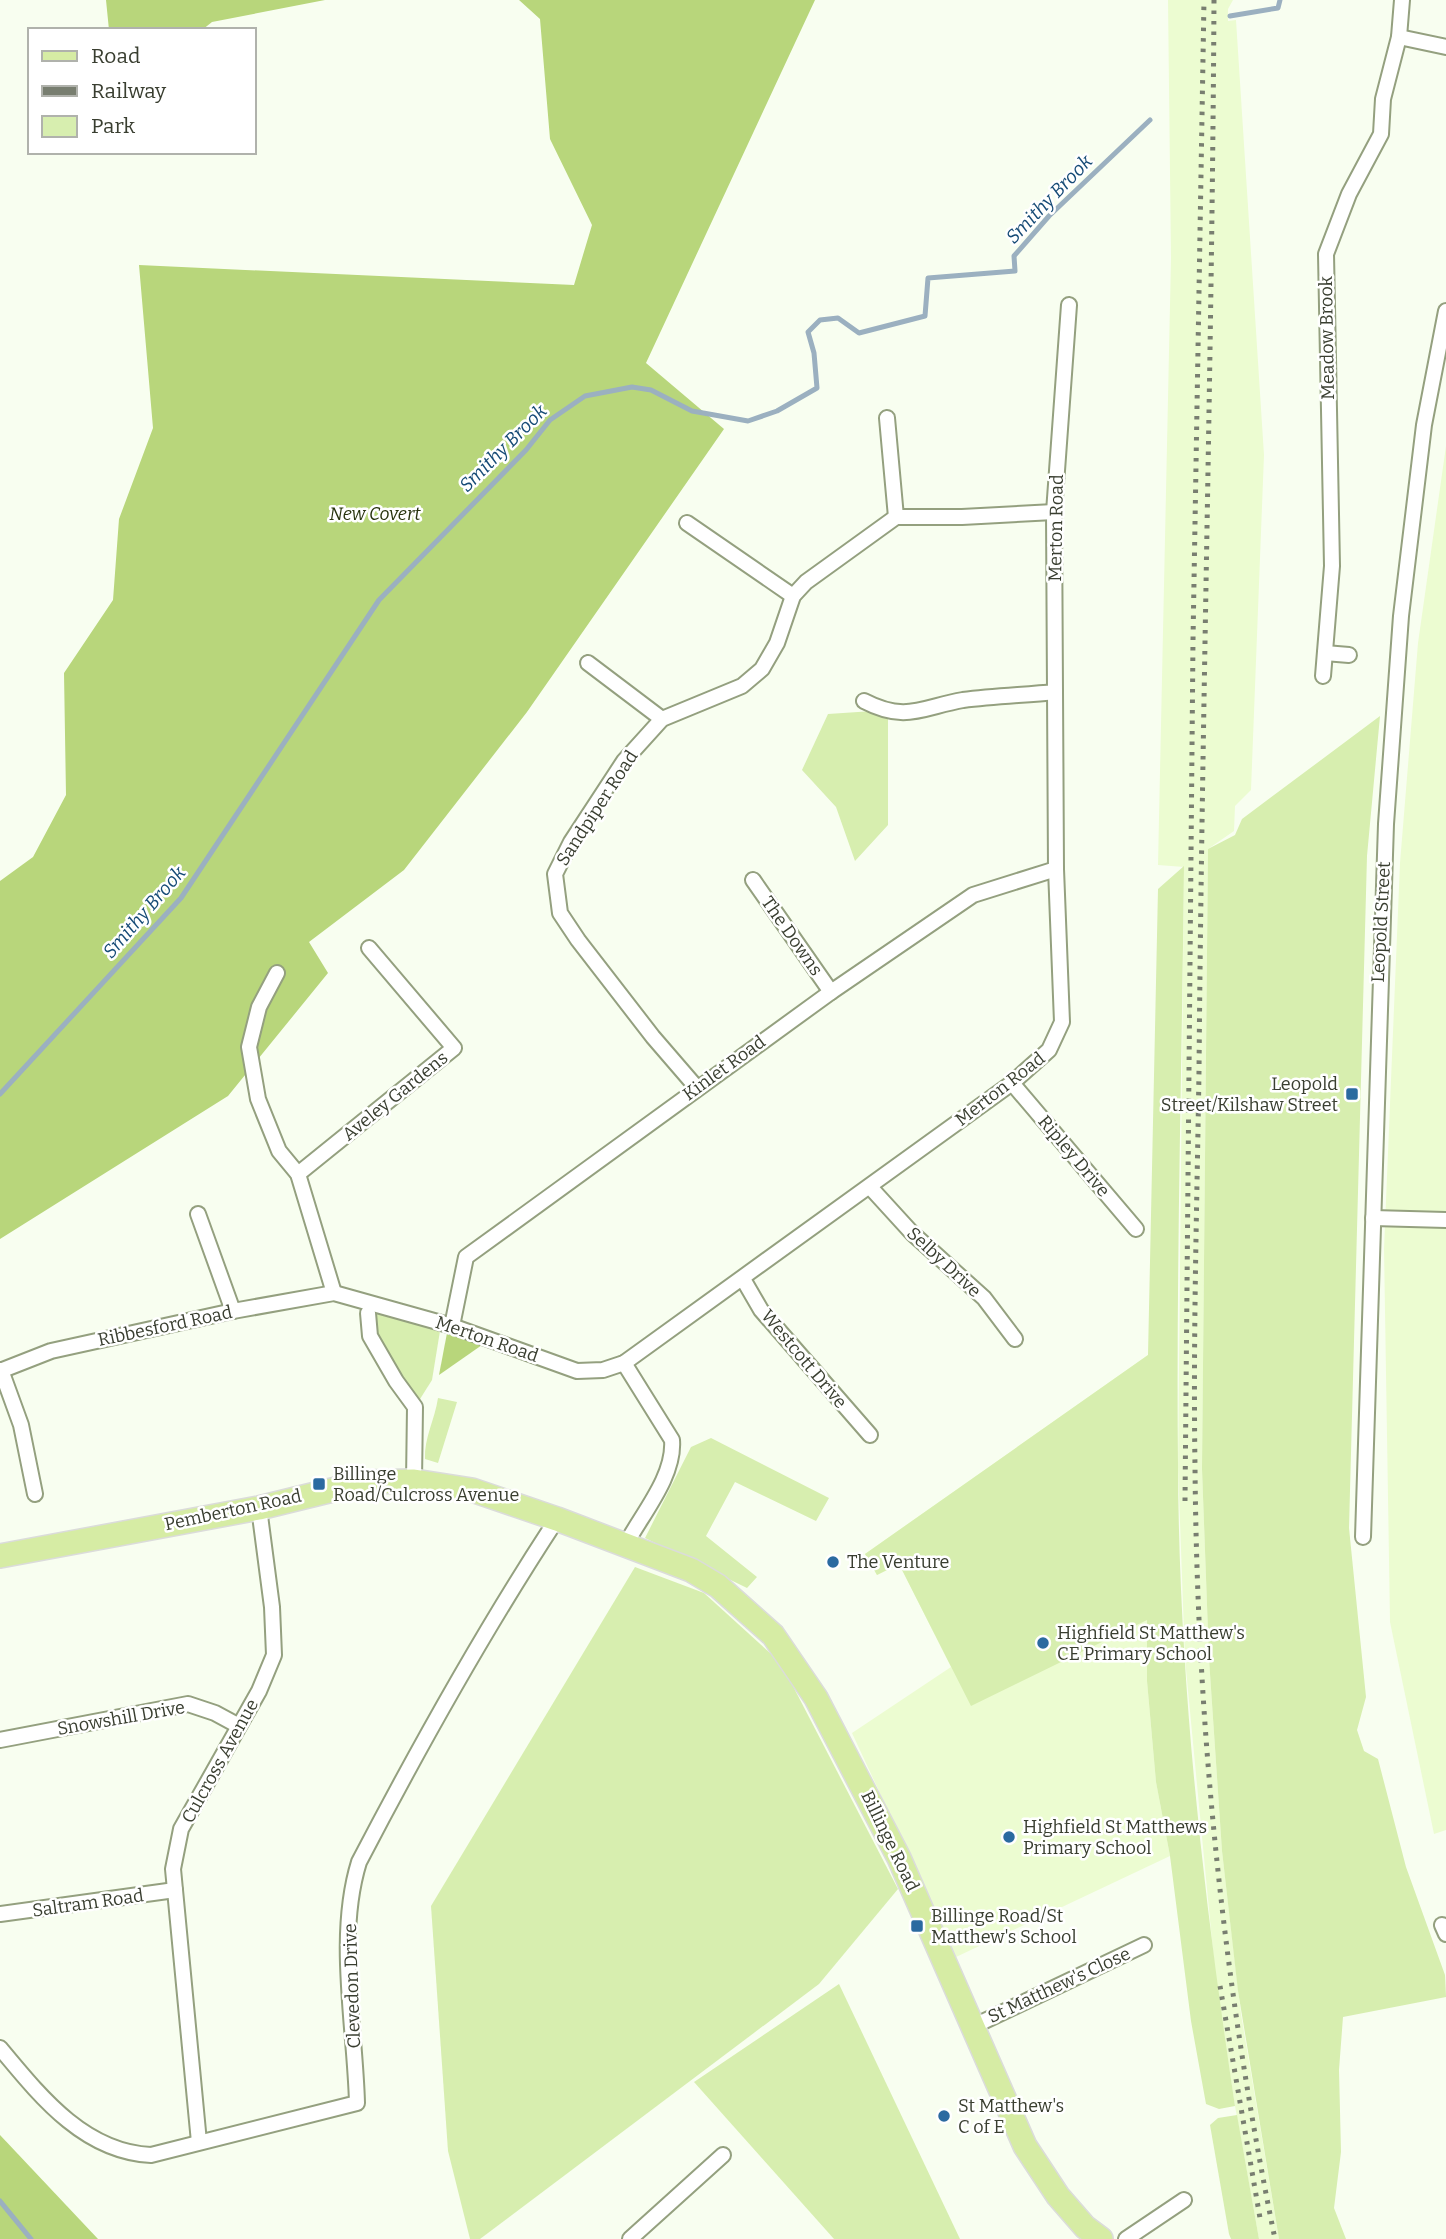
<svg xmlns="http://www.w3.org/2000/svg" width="1446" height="2239" viewBox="0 0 1446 2239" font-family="Bitter,serif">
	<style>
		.built { fill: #ecfcd1 }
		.green { fill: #d7eeaf }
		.forest { fill: #b8d67b }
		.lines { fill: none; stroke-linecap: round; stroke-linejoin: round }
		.stream { stroke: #9bb0c0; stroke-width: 5 }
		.street-casing { stroke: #94a07f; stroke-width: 18 }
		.primary-casing { stroke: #dbdcda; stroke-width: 26 }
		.street { stroke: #fff; stroke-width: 14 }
		.primary { stroke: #d6eca4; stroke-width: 23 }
		.rail { stroke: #787e70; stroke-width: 5; stroke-dasharray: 3.5 7; stroke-linecap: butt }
		.poi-dot { fill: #2b6aa0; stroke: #fff; stroke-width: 2.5 }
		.labels { text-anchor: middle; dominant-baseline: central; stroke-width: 5; stroke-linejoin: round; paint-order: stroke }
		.street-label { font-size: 18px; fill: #393e30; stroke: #fff }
		.park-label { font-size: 18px; font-style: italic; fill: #27330d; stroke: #fff }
		.poi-label { font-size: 18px; fill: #393e30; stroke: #fff; text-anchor: start }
		.water-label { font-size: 19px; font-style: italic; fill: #164b76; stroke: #fff }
	</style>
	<rect width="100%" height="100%" fill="#f8fef0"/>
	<!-- built -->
	<g class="built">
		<path d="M1168,0H1233L1228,9V21L1236,20L1264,455L1251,790L1235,806L1234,831L1208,849L1202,1469L1209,1659L1222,1851L1241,2014L1279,2239H1259L1235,2106L1217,1993L1185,1659L1178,1467L1184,867L1158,865L1171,258Z"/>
		<path d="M1446,446V1830L1434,1834L1390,1622L1384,1249L1400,863L1418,643Z"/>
		<path d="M1148,1355L1147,1681L1156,1782L1170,1856L956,1957L852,1733L951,1667L899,1564L877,1575L865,1554Z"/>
	</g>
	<!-- green -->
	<g class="green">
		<path d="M888,710V825L855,861L836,807L802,770L828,714Z"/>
		<path d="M1380,716L1367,856L1349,1528L1366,1697L1357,1730L1364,1751L1378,1759L1406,1867L1445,1975L1446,1997L1343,2017L1339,2070L1341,2152L1334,2208L1346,2239H1279L1238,1991L1222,1851L1209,1659L1202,1469L1208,849L1235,835L1242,819Z"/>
		<path d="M1184,866C1182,1066 1176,1266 1178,1466C1179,1680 1203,1895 1235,2106L1219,2109L1206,2104L1191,2021L1170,1856L1156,1782L1147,1681V1620L971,1706L899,1564L877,1575L865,1554L1148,1355L1158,889Z"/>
		<path d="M377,1305L440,1331L432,1380L415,1407L375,1336Z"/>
		<path d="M438,1398L457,1402L438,1463L425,1459C424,1438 435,1419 438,1398Z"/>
		<path d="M711,1438L829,1498L816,1521L735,1482L706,1536L757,1577L747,1588L645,1538L691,1447Z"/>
		<path d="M635,1567L704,1593L781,1663L898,1889L819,1984L480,2239H470L448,2151L431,1906Z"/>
		<path d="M839,1984L960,2239H834L694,2082Z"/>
		<path d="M1237,2115L1259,2239H1231L1229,2234L1210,2125L1218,2118Z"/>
	</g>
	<!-- forest -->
	<g class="forest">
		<path d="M106,0H325L212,22L202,30H109Z"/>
		<path d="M519,0H815L646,363L724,429L527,712L404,870L309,942L328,973L228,1096L0,1239V881L33,857L66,795L64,673L113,600L119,519L153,428L139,265L574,285L592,225L550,139L540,19Z"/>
		<path d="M447,1333L482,1345L439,1375Z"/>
		<path d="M0,2135L98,2239H0Z"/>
	</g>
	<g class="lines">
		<!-- stream -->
		<g class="stream">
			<path d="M1230,16L1278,8L1280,0"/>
			<path d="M0,1094L181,898L379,600L526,450L550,420L585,396L632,387L651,390L692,411L748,421L777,411L817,388L814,353L808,332L820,320L838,318L859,333L925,316L928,278L1015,271L1014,256L1049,216L1150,120"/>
			<path d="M0,2201L31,2239"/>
		</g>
		<!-- street casing -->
		<g class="street-casing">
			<g id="street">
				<path d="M1399,37L1446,47"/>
				<path d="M887,418L896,517"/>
				<path d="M687,523L793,596"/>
				<path d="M1325,653L1349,655"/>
				<path d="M588,663L662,719"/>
				<path d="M1323,676L1332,566L1326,254L1349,194L1381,134L1383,99L1399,37L1402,0"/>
				<path d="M864,701C906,723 923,707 963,700C994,696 1025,695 1055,692"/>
				<path d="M753,880L831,992"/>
				<path d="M277,973L259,1007L249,1047L258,1099L279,1151L298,1174L334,1293"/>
				<path d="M1012,1083L1136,1229"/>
				<path d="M697,1088L653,1037L578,940L560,913L555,874L571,842L624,761L662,719L742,686L762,669L777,643L793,596L806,582L896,517H962L1054,512"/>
				<path d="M298,1174L454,1048L369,948"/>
				<path d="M870,1187L912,1233L984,1298L1015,1339"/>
				<path d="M198,1214L233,1311"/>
				<path d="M1373,1218L1446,1220"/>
				<path d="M743,1279L761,1310L870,1435"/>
				<path d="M368,1313L370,1336L396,1381L415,1407L414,1481"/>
				<path d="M452,1326L466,1257L831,992L973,895L1056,869"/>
				<path d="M624,1363L672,1440C675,1476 642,1514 626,1544"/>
				<path d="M1,1370L21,1425L35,1494"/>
				<path d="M0,1371L51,1351L233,1311L334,1293L452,1326L577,1371L603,1370L624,1363L1012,1083L1049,1050L1062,1022L1056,869L1054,512L1069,305"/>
				<path d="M1363,1537L1386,824L1401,616L1424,425L1446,311"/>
				<path d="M0,1740L188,1704L215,1713L239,1726"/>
				<path d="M0,1914L175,1890"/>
				<path d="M1442,1925L1446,1934"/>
				<path d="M974,2026L1144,1945"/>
				<path d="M0,2048C40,2096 84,2152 151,2155L357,2103C355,2026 336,1936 359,1862C420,1745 484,1630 557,1519"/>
				<path d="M199,2142L173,1869L181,1829L259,1691L274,1655L272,1607L259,1508"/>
				<path d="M630,2239L723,2155"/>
				<path d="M1126,2239L1184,2200"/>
			</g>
		</g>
		<!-- primary casing -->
		<g class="primary-casing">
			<path id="primary" d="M0,1556L259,1508L365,1482L414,1481L472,1490L557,1519L691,1570L718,1586L773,1635L816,1698L899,1858L1025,2146L1058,2196L1085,2227L1101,2239"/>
		</g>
		<!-- street -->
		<use href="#street" class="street"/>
		<!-- primary -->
		<use href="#primary" class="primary"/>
		<!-- rail -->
		<g class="rail">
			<path d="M1214,0C1212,357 1202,714 1199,1071C1197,1203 1193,1335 1195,1466C1197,1725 1223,1985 1275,2239"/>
			<path d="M1185,1501L1193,640L1204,0"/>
			<path d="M1220,1986L1260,2218"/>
		</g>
	</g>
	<!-- markers -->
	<g class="poi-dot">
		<rect x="1345" y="1087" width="14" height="14" rx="3.5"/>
		<rect x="312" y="1477" width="14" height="14" rx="3.5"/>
		<circle cx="833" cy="1562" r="7"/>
		<circle cx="1043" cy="1643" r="7"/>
		<circle cx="1009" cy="1837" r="7"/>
		<rect x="910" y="1919" width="14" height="14" rx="3.5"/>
		<circle cx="944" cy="2116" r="7"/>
	</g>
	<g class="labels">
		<!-- street labels -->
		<g class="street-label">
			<text transform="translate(1327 338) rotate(-91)">Meadow Brook</text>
			<text transform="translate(1056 528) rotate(-89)">Merton Road</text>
			<text transform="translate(597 808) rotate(-57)">Sandpiper Road</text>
			<text transform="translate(1381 922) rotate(-87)">Leopold Street</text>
			<text transform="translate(792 936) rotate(55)">The Downs</text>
			<text transform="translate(724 1068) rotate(-36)">Kinlet Road</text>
			<text transform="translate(1000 1089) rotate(-38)">Merton Road</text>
			<text transform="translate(395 1096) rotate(-39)">Aveley Gardens</text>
			<text transform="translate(1074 1156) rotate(50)">Ripley Drive</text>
			<text transform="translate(944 1262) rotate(43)">Selby Drive</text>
			<text transform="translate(165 1326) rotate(-12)">Ribbesford Road</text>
			<text transform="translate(487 1339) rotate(19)">Merton Road</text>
			<text transform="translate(804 1359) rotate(50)">Westcott Drive</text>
			<text transform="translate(233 1510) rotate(-12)">Pemberton Road</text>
			<text transform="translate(121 1718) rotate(-10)">Snowshill Drive</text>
			<text transform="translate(220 1761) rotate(-61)">Culcross Avenue</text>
			<text transform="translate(890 1841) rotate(64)">Billinge Road</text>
			<text transform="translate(88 1903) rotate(-8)">Saltram Road</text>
			<text transform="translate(1059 1985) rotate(-25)">St Matthew's Close</text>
			<text transform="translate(352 1986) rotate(-92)">Clevedon Drive</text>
		</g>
		<!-- park labels -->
		<g class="park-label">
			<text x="375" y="514">New Covert</text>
		</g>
		<!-- poi labels -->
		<g class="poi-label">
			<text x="1338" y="1084" text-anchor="end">Leopold<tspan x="1338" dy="21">Street/Kilshaw Street</tspan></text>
			<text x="333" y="1474">Billinge<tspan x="333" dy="21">Road/Culcross Avenue</tspan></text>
			<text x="847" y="1562">The Venture</text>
			<text x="1057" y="1633">Highfield St Matthew's<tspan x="1057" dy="21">CE Primary School</tspan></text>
			<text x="1023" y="1827">Highfield St Matthews<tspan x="1023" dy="21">Primary School</tspan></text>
			<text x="931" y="1916">Billinge Road/St<tspan x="931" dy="21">Matthew's School</tspan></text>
			<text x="958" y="2106">St Matthew's<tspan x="958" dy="21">C of E</tspan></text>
		</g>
		<!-- water labels -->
		<g class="water-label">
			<text transform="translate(1049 199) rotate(-46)">Smithy Brook</text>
			<text transform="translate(503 448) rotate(-45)">Smithy Brook</text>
			<text transform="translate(144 912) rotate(-49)">Smithy Brook</text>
		</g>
	</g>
	<!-- legend -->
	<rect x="28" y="28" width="228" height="126" fill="#ffffff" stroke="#b0b2ac" stroke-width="2"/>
	<rect x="42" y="51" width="35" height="10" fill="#d6eca4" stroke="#b0b2ac" stroke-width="2"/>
	<text x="91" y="63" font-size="21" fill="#393e30">Road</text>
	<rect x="42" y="86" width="35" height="10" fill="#787e70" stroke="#b0b2ac" stroke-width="2"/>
	<text x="91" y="98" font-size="21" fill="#393e30">Railway</text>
	<rect x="42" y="116" width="35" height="21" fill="#d7eeaf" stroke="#b0b2ac" stroke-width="2"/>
	<text x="91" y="133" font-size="21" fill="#393e30">Park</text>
</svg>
